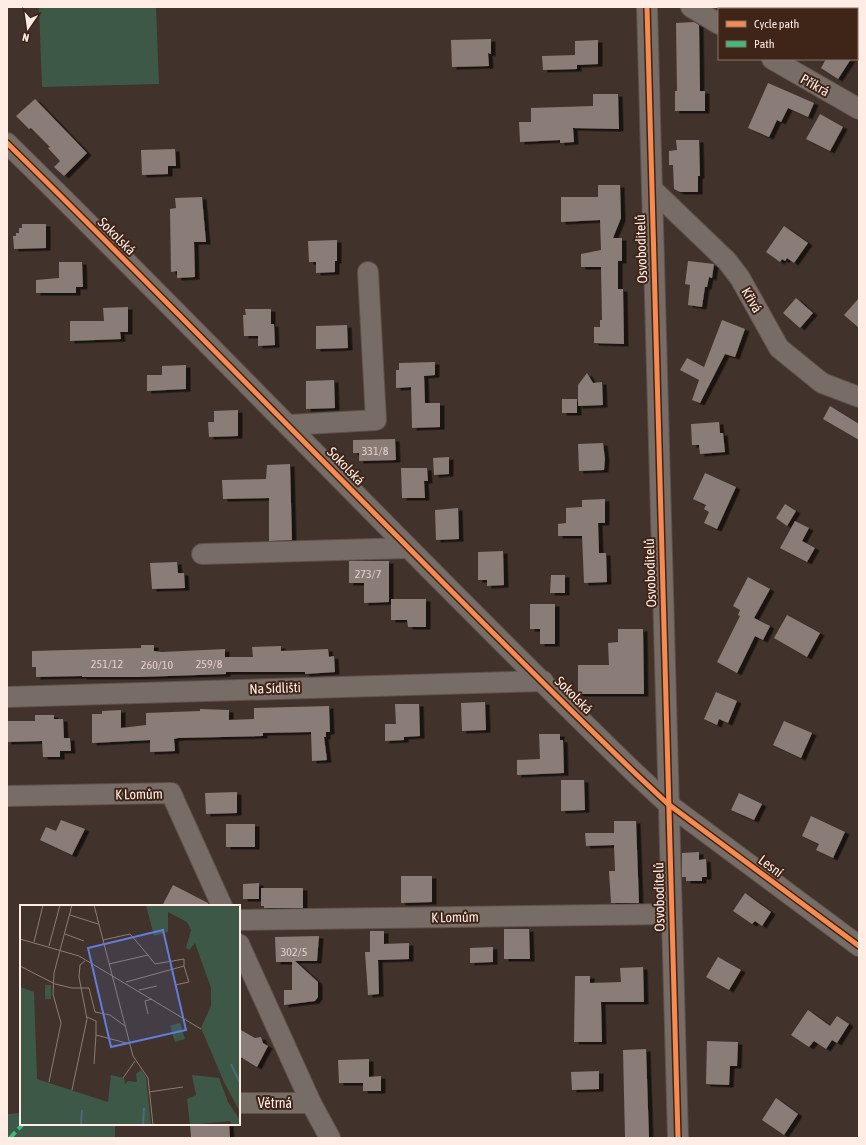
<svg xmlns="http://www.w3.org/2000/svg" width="866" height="1145" viewBox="0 0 866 1145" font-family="'Asap Condensed',sans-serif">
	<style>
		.green { fill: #3e5847 }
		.building { fill: #8a7c76; filter: url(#shadow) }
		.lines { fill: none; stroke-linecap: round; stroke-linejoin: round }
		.minor-casing { stroke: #5e514a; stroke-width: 22 }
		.minor { stroke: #786c66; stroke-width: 20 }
		.quiet { stroke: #3abd76; stroke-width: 4; stroke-dasharray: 8 4; stroke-linecap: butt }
		.cycleway-casing { stroke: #3f2418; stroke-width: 8 }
		.cycleway { stroke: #f68b52; stroke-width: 5 }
		.labels { text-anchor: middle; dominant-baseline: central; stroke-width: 4; stroke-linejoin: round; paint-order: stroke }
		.number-label { font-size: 12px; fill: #e2d0c8 }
		.street-label { font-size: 14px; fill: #ffece4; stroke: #3f2418 }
		.inset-river { fill: none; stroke: #496b7b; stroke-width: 2 }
		.inset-road { fill: none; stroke: #8d7c75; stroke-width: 1 }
		.view { fill: #617ddc; fill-opacity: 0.15; stroke: #617ddc; stroke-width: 2 }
		.inset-edge { fill: none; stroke: #ffece4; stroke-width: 2 }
	</style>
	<defs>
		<filter id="shadow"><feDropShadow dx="4.5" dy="2.5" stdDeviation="0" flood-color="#0009"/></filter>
	</defs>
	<rect width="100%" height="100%" fill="#41322b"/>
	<!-- green -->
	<g class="green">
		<path d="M39,7H156L159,84L42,87Z"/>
		<path d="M21,1113V1124H115V1138H7V1114Z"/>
	</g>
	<!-- building -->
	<g class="building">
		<path d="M694,22L699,25L700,91H705V111H675V91H677L676,23Z"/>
		<path d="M491,39V54L488,53L489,66L452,67L451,40Z"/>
		<path d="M598,40V64L577,65V69L543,70L542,56L575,55V41Z"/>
		<path d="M826,59H851L838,79L821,68Z"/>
		<path d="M768,83L814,103L808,117L788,108L781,122L777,120L769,137L748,128Z"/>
		<path d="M593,94H618L619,129L573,128L574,142L560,143V140L520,142L519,122H531V108L593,106Z"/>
		<path d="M35,99L87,153L64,176L54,167L60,161L48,148L50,147L31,128L29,129L16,116Z"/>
		<path d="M820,114L843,127L830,151L806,139Z"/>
		<path d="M676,140H699L700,176H698V192H680L674,189L673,165H669V151L677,150Z"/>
		<path d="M175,149L176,166H168V174L142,175L141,150Z"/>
		<path d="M598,185H620L621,218L613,238H622V261H618V289H623L624,344L594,343V327H600V320H602L601,267H581V254L601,250L600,220L561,222V197H598Z"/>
		<path d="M202,197L206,242H194L195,277L177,278V271L171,272L170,209L176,208L175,198Z"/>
		<path d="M22,224H46V248L14,249L13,236H16V233H19V228H22Z"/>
		<path d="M784,226L808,243L794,263L787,258L785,261L782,259L780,262L766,252Z"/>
		<path d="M337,240V261H335V272L316,273V262H309L308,241Z"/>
		<path d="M688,261L714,264L712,278L709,277L707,287H705L702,307L688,305L690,285L685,284Z"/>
		<path d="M59,262H82L83,287H76V293H36V280L59,278Z"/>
		<path d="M796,298L813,313L800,328L783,313Z"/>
		<path d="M859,298V328L844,315Z"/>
		<path d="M128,307V332H120L121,339L70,341V321H104L103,308Z"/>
		<path d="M245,309H271V324H274L275,345L258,346V336H244L243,315H246Z"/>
		<path d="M722,320L745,329L735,357L725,354L700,403L692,400L699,380L680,370L687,358L704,367Z"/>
		<path d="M347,325L348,348L316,349V326Z"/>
		<path d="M435,362V375L424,376L425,403H440V427L412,428L411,387L396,388V370H399V363Z"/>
		<path d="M186,365V389L147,391V375H162V366Z"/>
		<path d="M587,373L593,383L602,382L603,405L578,406V385Z"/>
		<path d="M334,380L335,408L306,409V381Z"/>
		<rect x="562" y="399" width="15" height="14"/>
		<path d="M830,406L859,424V440L823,419Z"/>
		<path d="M238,410V436L209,437L208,422H214V411Z"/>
		<path d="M719,422L720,433H723L725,452L700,454L699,445H692L691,424Z"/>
		<path d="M395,439L396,460L359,461V453H353V440Z"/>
		<path d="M603,443L605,459L604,470L579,471L578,444Z"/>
		<path d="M449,457V474L434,475L433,458Z"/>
		<path d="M290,464L292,540L269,541V498L223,499L222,480L266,479L267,465Z"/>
		<path d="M401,468H427L428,481H424L425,498H402Z"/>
		<path d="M705,473L736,487L717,529L704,523L709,512L704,509L706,505L693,499Z"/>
		<path d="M605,499V523H598L599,553H606L607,582L584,583L582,536H558V524L566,523V508L582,507V500Z"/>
		<path d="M785,504L796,511L787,526L776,518Z"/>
		<path d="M458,508L459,539L436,540L435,510Z"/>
		<path d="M795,521L809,528L802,541L815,548L807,562L780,548Z"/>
		<path d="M503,551L504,585L487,586V580H478V552Z"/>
		<path d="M349,561H389V602L364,603V583H349Z"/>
		<path d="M177,562L178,573H184L185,588L152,589L150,563Z"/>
		<path d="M551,575H565V593H550Z"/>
		<path d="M748,577L770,589L754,618L770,626L763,640L755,636L737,673L717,662L740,616L738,615L740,610L733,606Z"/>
		<path d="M391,599H426V627H408L407,620H391Z"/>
		<path d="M530,604H555V644H540V629H530Z"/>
		<path d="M787,615L820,633L807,657L774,638Z"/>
		<path d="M618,629H643L644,694H578V665H609L608,643L618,642Z"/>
		<path d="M141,645H154V651L162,652L225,649V657H253L252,647L281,646V651L328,649L329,657L334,656L335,672L305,674V672H226V674L140,677H82V676L36,677V667H32V651L141,648Z"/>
		<path d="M716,692L737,701L728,723L719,719L717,725L704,719Z"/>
		<path d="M485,702L486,730L462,731L461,703Z"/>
		<path d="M395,704H419L420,736L404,737V740L385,741V724H396Z"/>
		<path d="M329,706L330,732H326V737H324L327,760L312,761L311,732L263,733V736L178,738L174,739L175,751L150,752V740L92,743V714H102V711L121,710V728L146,725V713L200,711V709L229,710V720L254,719V708Z"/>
		<path d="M35,715H54V719H63L64,738H70L71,751H60V757H43L42,741L7,742V721H35Z"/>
		<path d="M784,721L812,733L801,758L773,745Z"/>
		<path d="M539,734H560V740H563L564,773L517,775V760L540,759Z"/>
		<path d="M561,780H584L585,810L561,811Z"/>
		<path d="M237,792V813L206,814L205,793Z"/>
		<path d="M739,793L762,804L754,820L731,810Z"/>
		<path d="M811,816L845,832L833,858L816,850L819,844L802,836Z"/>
		<path d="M61,820L85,829L72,855L40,840L46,827L56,831Z"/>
		<path d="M614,821H636L639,903H611L609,871H615L614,845L586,846L585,833H614Z"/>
		<rect x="226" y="824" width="29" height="23"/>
		<path d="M699,852V860L706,859L707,877H702V881H686V877H682V853Z"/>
		<path d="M401,876H432V902L401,903Z"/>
		<path d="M259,883V899H243V884Z"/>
		<path d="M173,885L208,903L209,906H162Z"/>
		<path d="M261,888H303V908H264V906H261Z"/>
		<path d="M745,893L771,912L762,926L755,921L752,924L733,911Z"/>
		<path d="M504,929H529L530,959H504Z"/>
		<path d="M370,931H384V944L409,943V959L378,960L379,994L368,995L365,952H370Z"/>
		<path d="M319,936L317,961H295L318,982V997L315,1001L284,1005V990H292V962H276L275,937Z"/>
		<path d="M493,947V962L470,963V948Z"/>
		<path d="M718,957L741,970L729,990L706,977Z"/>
		<path d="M643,967L644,1002H601L602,1042H574L575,976H590V983L621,982L620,968Z"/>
		<path d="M808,1010L830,1026L837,1016L849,1024L837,1043L832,1040L826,1049L814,1041L809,1047L791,1035Z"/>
		<path d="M239,1029L255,1038L261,1037L263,1043L268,1046L257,1067L239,1056Z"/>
		<path d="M707,1041L738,1042L737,1066H730L729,1085L706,1084Z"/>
		<path d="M646,1049L649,1138H625L623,1050Z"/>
		<path d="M369,1059V1077L381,1076V1091H363V1083H339L338,1060Z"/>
		<path d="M599,1071V1089L572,1090L571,1072Z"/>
		<path d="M776,1098L798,1114L784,1135L762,1120Z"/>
		<path d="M190,1124H229L230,1138H191Z"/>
	</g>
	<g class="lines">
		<!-- minor casing -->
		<g class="minor-casing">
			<g id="minor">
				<path d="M647,7L678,1138"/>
				<path d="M691,7L719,24"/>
				<path d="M772,59L859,109"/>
				<path d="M7,143C219,351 423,568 636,774L668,804L859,946"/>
				<path d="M652,189L727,261L740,278L779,348L822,383L859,397"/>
				<path d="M289,425L376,420L368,272"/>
				<path d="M202,554L408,548"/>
				<path d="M7,697L543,681"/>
				<path d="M7,796L171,793L222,906"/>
				<path d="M239,920L671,914"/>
				<path d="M239,944L311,1103L330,1138"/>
				<path d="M239,1103H311"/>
			</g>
		</g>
		<!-- minor -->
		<use href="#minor" class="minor"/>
		<!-- quiet -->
		<path class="quiet" d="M10,1138L23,1124"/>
		<!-- cycleway casing -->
		<g class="cycleway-casing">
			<g id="cycleway">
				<path d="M647,7L678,1138"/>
				<path d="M7,143C219,351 423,568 636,774L668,804L859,946"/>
			</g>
		</g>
		<!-- cycleway -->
		<use href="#cycleway" class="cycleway"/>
	</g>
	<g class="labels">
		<!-- number labels -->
		<g class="number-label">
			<text x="375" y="451">331/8</text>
			<text x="368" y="574">273/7</text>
			<text x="107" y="664">251/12</text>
			<text x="209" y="664">259/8</text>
			<text x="157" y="665">260/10</text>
			<text x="294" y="952">302/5</text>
		</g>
		<!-- street labels -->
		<g class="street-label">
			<text transform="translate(815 85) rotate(29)">Příkrá</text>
			<text transform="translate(117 236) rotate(45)">Sokolská</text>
			<text transform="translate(641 249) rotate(-92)">Osvoboditelů</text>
			<text transform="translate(752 300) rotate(60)">Křivá</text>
			<text transform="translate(346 466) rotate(46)">Sokolská</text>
			<text transform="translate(650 573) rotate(-92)">Osvoboditelů</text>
			<text transform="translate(275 688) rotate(-2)">Na Sídlišti</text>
			<text transform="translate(574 695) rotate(45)">Sokolská</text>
			<text transform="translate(139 794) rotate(-1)">K Lomům</text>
			<text transform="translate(771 866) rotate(37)">Lesní</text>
			<text transform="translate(659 897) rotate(-91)">Osvoboditelů</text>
			<text transform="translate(455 917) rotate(-1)">K Lomům</text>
			<text x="275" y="1103">Větrná</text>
		</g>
	</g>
	<!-- overview -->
	<g transform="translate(20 905)">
		<rect width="220" height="220" fill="#41322b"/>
		<path d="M126,0H220V207L204,177L181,123L191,101V83L175,38L169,45L166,43L171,25L167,17L148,7V27L134,31ZM25,80H31V94H25ZM0,82L14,87L17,174L88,197L91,170L104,173L105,179L108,176L117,177L116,169L121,165L126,172L131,220H0ZM160,118L165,134L155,137L150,121ZM172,170L199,173L208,197L220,215V220H211L210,216L170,220L167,194L176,190Z" fill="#3e5847"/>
		<path class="inset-river" d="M211,159L220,178M61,220L62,205M123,220L124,203"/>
		<path class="inset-road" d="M74,0L113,151L128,173L133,220M50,10L78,19M45,29L64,36M0,34L59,51L181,124M83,35L110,29L128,50M14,37L23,0M29,41L40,0M89,59L128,50L135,59L164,54V61L106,77M0,61L35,79L52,83H69L75,107L90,110L105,121M155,80L169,77L164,61M119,85L137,81M128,109L125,96L132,94M67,112L76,116V130L110,139M74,159L76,130M103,173L115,156M29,177L41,118L33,89L34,68L52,0M52,185L67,114L59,72L60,60L65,56M129,187L163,182"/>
		<path class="view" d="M143,25L166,125L91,142L68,43Z"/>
		<rect width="220" height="220" class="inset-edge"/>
	</g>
	<!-- border -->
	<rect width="866" height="1145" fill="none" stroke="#ffece4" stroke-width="16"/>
	<!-- legend -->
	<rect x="718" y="8" width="140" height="52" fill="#3f2418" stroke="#8c746a"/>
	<rect x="726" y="21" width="20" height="6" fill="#f68b52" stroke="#8c746a"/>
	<text x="754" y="28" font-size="12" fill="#ffece4">Cycle path</text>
	<rect x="726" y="41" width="20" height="6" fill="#3abd76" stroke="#8c746a"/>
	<text x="754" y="48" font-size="12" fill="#ffece4">Path</text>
	<!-- north arrow -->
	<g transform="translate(28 28) rotate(193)" stroke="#3f2418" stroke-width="3" paint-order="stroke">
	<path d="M0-3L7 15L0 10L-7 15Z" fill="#ffece4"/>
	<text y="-6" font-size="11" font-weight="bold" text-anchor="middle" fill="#ffece4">N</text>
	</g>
</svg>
